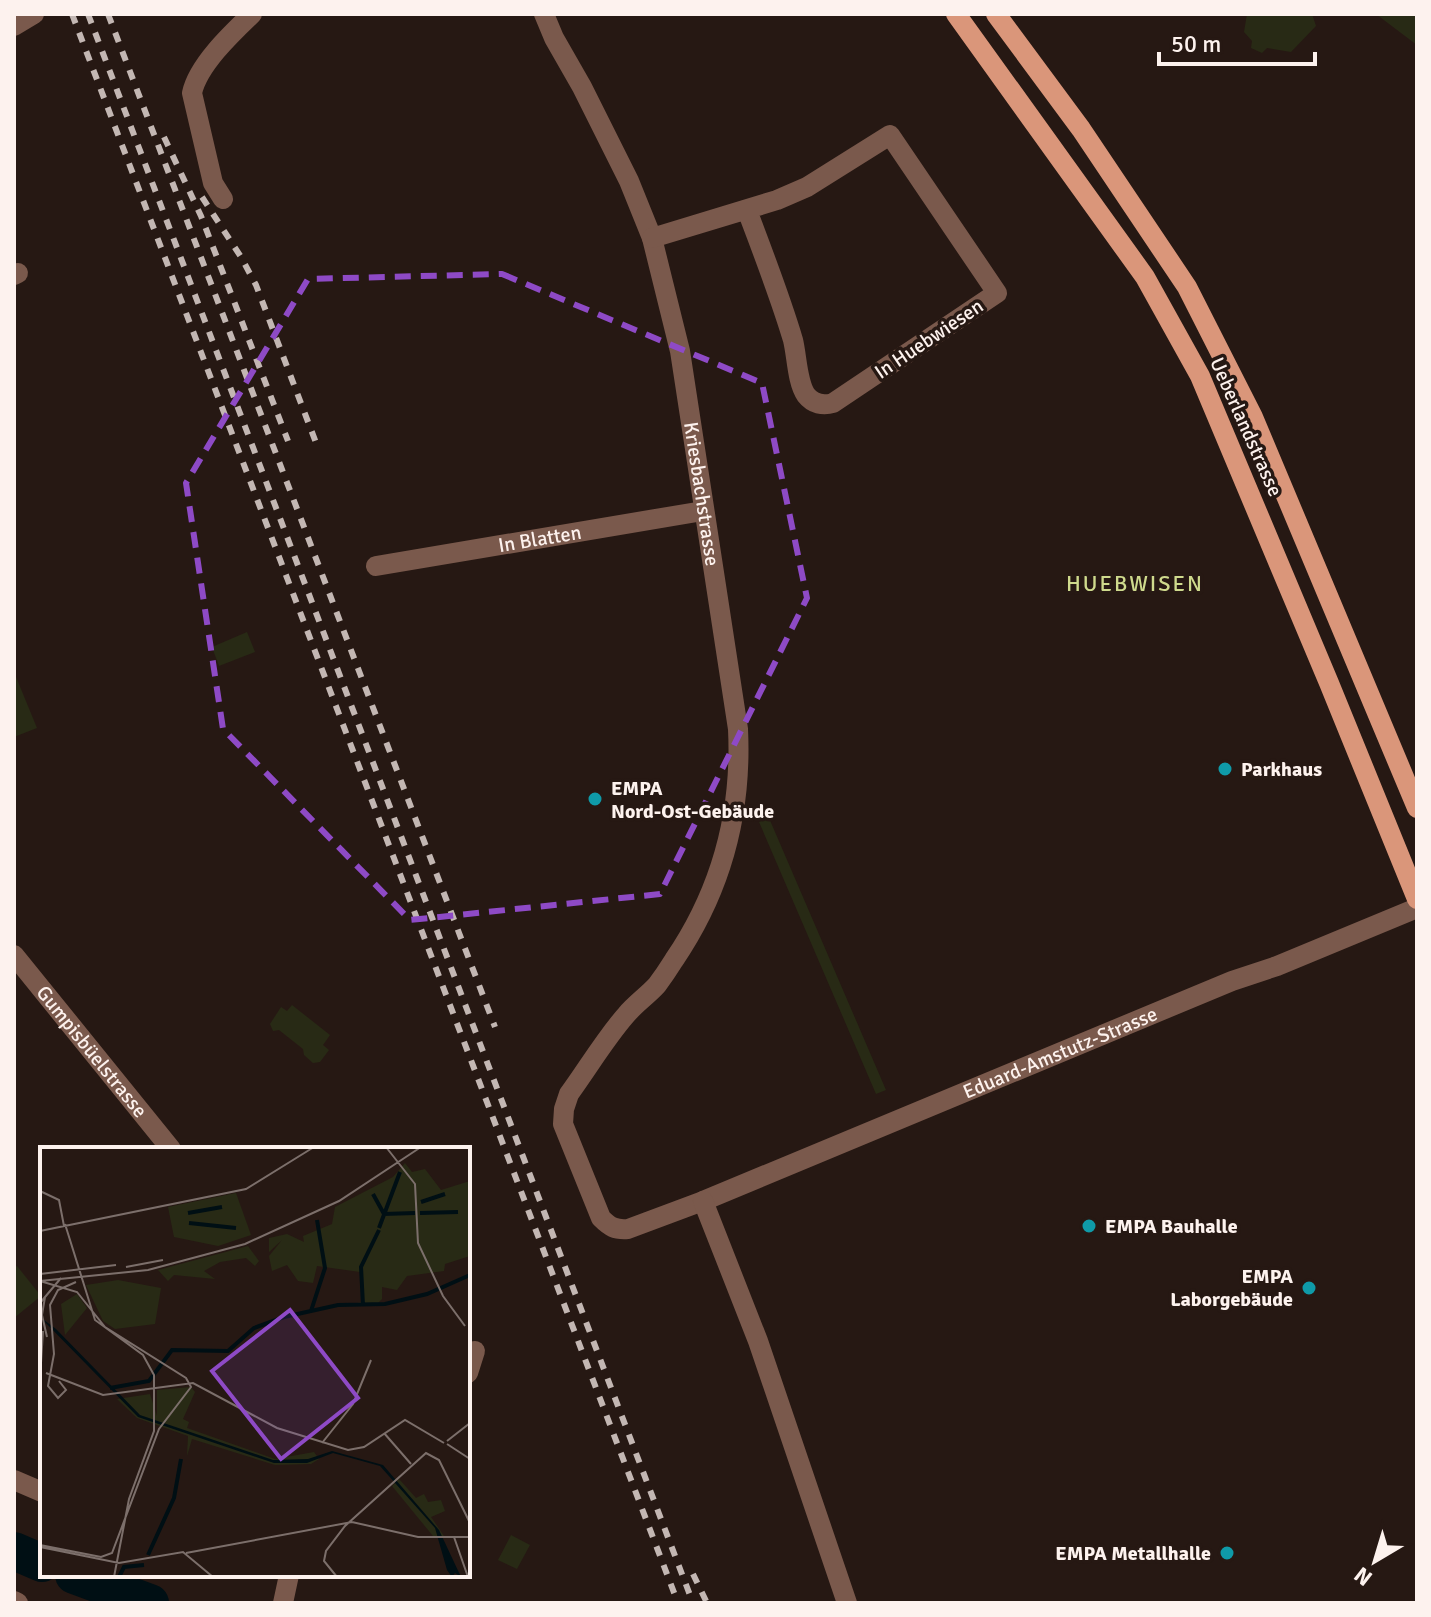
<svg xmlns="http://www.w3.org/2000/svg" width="1431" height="1617" viewBox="0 0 1431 1617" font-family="Signika,sans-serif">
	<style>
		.grass { fill: url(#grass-tufts) }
		.green { fill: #282a15 }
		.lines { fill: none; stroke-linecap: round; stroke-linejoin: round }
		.river { stroke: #000f14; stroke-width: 38 }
		.minor { stroke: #7a594c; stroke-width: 20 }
		.major { stroke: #da967a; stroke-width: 20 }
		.rail { stroke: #c3b7b3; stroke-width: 6; stroke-dasharray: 10 10; stroke-linecap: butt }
		.marked { fill: none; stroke: #8e4ac6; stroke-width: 6; stroke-dasharray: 16 10; stroke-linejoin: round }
		.culture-dot { fill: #0f9aa8; stroke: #261813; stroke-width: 3 }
		.labels { text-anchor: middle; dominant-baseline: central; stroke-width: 7; stroke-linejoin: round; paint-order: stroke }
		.street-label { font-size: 20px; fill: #fdf2ee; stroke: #261813 }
		.poi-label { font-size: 20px; font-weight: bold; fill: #fdf2ee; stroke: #261813; text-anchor: start }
		.neighbourhood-label { font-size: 22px; letter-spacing: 2px; fill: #cfda8d; stroke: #261813 }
		.inset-river { fill: none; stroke: #000f14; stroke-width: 4 }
		.inset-road { fill: none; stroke: #7c6f6b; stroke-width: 2 }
		.view { fill: #8e4ac6; fill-opacity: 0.15; stroke: #8e4ac6; stroke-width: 4 }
		.inset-edge { fill: none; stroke: #fdf2ee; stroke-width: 4 }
	</style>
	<defs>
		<pattern id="grass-tufts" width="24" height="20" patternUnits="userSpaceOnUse" patternTransform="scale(2)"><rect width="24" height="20" fill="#282a15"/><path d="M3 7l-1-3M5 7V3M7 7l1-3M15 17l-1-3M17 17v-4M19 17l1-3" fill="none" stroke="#3d3f2c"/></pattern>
	</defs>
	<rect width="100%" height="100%" fill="#261813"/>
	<!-- grass -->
	<path class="grass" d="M1376,14H1417V45Z"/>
	<!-- green -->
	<g class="green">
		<path d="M1247,14H1312L1316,26L1291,52L1267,48L1262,53L1251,48L1252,41L1244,32Z"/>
		<path d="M247,632L255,652L219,666L212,647Z"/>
		<path d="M14,672L37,728L14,737Z"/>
		<path d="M769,818L886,1090L876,1094L759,822Z"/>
		<path d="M292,1005L330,1035L323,1045L329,1050L320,1062L313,1063L304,1055L303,1049L279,1030L273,1031L270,1024L281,1007L287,1011Z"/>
		<path d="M17,1266L41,1296L14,1318V1268Z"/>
		<path d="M511,1535L530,1545L517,1569L498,1560Z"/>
	</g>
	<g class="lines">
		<!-- river -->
		<g class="river">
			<path d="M14,1551L42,1563"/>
			<path d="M74,1575L150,1603"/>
		</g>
		<!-- minor -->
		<g class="minor">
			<path id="s1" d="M544,14L554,38L582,87L629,181L652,238L680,351L738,729C742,812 721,891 674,960C669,968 663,977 657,985C647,996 635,1004 626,1015C605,1039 588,1068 569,1094L564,1109L563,1124L601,1218C610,1227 615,1230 628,1229L703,1201L1232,981L1277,966L1417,908"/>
			<path d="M14,26L34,14"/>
			<path d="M223,199L213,183L192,93C198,65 232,33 252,14"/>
			<path d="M652,238L777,200L807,187L890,135L997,293L833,403C823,406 813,404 806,395C797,382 797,356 793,340C780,296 763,253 747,210"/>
			<path d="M14,275L18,273"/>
			<path id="s2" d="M376,566L703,511"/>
			<path id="s3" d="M14,955L171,1149"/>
			<path d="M703,1201L758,1341L847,1603"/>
			<path d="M468,1373L475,1351"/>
			<path d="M14,1480L42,1492"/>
			<path d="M14,1601L18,1603"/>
			<path d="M283,1603L289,1575"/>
		</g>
		<!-- major -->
		<g class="major">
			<path d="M956,14L1145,277L1200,376L1329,683L1417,899"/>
			<path d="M996,14L1081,129L1187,287L1253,417L1417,808"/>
		</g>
		<!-- rail -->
		<g class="rail">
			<path d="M72,14L678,1603"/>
			<path d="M88,14L693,1603"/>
			<path d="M108,14L495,1027"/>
			<path d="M164,137L201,216L288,441"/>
			<path d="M202,197L241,257L256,285L318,448"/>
			<path d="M693,1574L707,1603"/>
		</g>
	</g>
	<!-- marked area -->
	<path class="marked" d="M502,274L762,383L807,598L660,894L410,920L223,729L186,483L308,279Z"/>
	<!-- markers -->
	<g class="culture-dot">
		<circle cx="1225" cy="769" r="8"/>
		<circle cx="595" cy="799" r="8"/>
		<circle cx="1089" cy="1226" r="8"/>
		<circle cx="1309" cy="1288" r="8"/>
		<circle cx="1227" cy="1553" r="8"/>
	</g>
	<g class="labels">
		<!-- street labels -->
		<g class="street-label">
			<text transform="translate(929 339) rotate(-34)">In Huebwiesen</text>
			<text transform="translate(1246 427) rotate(66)">Ueberlandstrasse</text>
			<text stroke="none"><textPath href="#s1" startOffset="510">Kriesbachstrasse</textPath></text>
			<text stroke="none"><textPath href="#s2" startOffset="166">In Blatten</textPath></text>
			<text stroke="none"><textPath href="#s3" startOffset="124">Gumpisbüelstrasse</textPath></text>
			<text stroke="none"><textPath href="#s1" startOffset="1792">Eduard-Amstutz-Strasse</textPath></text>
		</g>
		<!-- poi labels -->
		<g class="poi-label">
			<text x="1241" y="769">Parkhaus</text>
			<text x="611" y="788">EMPA<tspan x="611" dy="23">Nord-Ost-Gebäude</tspan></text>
			<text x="1105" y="1226">EMPA Bauhalle</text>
			<text x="1293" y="1276" text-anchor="end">EMPA<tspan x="1293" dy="23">Laborgebäude</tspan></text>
			<text x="1211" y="1553" text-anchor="end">EMPA Metallhalle</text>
		</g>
		<!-- neighbourhood labels -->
		<g class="neighbourhood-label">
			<text x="1135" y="583">HUEBWISEN</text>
		</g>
	</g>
	<!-- overview -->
	<g transform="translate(40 1147)">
		<rect width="430" height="430" fill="#261813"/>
		<path d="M37,147L47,161L25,188L21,157ZM151,240L155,245L143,272L149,275L147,281L235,312L274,305L279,312L271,317L235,318L152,292L147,309L148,289L97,271L77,252L110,247L117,269V243Z" fill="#282a15"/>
		<path d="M365,16L372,25L385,22L401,43L430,34V109L405,117L404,124L367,129L357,143L342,140V152L337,157L316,155H323L320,125L277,119L273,136L258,134L247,118L232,124L229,109L242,93L229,105V91L247,87L264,95L263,89L292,77L295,60L353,30ZM208,99L219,114L215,119L206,111L180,115L164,124L175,132L134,128L128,134L118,123ZM78,133L121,141L115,177L75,182L63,174L46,138Z" fill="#282a15"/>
		<path d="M196,46L211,88L178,99L134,90L128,60Z" fill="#282a15"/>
		<path d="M359,332L376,351L384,347L388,355L401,353L405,364L391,370L404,389H393L352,339Z" fill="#282a15"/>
		<path d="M0,170L16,182L100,268L233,313L268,312L292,304L343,318L399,383L421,430L415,426L412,430L407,423L395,381L340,319L293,306L267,316H234L98,270Z" fill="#000f14"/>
		<path class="inset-river" d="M333,47L344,67L375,66M381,55L405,47M148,66L182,60M380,66L418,65M149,76L196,81M339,81L360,25M323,158L321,120L339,83M271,164L285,121L277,73M70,241L109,234L132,203L188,204L214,181L244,170L298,158L345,157L387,147L430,128M108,408L134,351L141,312M79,430L84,420L104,418"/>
		<path class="inset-road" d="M346,0L375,37L378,96L403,149L425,179M0,44L19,53L24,79M25,77L55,173L103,208L114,228V284L89,352L74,430M0,84L206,42L274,0M86,120L123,113M0,127L76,118M0,134L108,123L205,97L299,54L381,0M0,134L37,145L65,180L146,231L151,240L119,282L72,406L61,410L0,398M5,150L2,168L7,190M0,156L21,131M6,226L63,248L153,236L237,281L308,303L324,300L365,273L404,296M0,232L3,184M19,234L26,243L18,251L8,239L14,207L10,158L18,143L36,135M344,286L371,317M407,294L430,276M282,296L313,257L331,213M407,297L430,312M414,390L428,430M0,400L79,416L143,405L173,430M146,406L312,375L378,390H430M297,430L284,414L286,404L305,379L386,306L399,313L430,376"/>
		<path class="view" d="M250,163L318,251L241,312L172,224Z"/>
		<rect width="430" height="430" class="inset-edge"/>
	</g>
	<!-- border -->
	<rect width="1431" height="1617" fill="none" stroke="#fdf2ee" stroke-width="32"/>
	<!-- north arrow -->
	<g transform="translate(1375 1561) rotate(218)" stroke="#261813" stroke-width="6" paint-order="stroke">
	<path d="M0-6L14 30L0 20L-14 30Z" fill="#fdf2ee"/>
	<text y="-12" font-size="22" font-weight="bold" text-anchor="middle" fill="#fdf2ee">N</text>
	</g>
	<!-- scale -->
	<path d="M1159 52v12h156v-12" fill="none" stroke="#fdf2ee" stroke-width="4"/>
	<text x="1171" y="52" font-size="24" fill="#fdf2ee" stroke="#261813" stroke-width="6" paint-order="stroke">50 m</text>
</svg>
